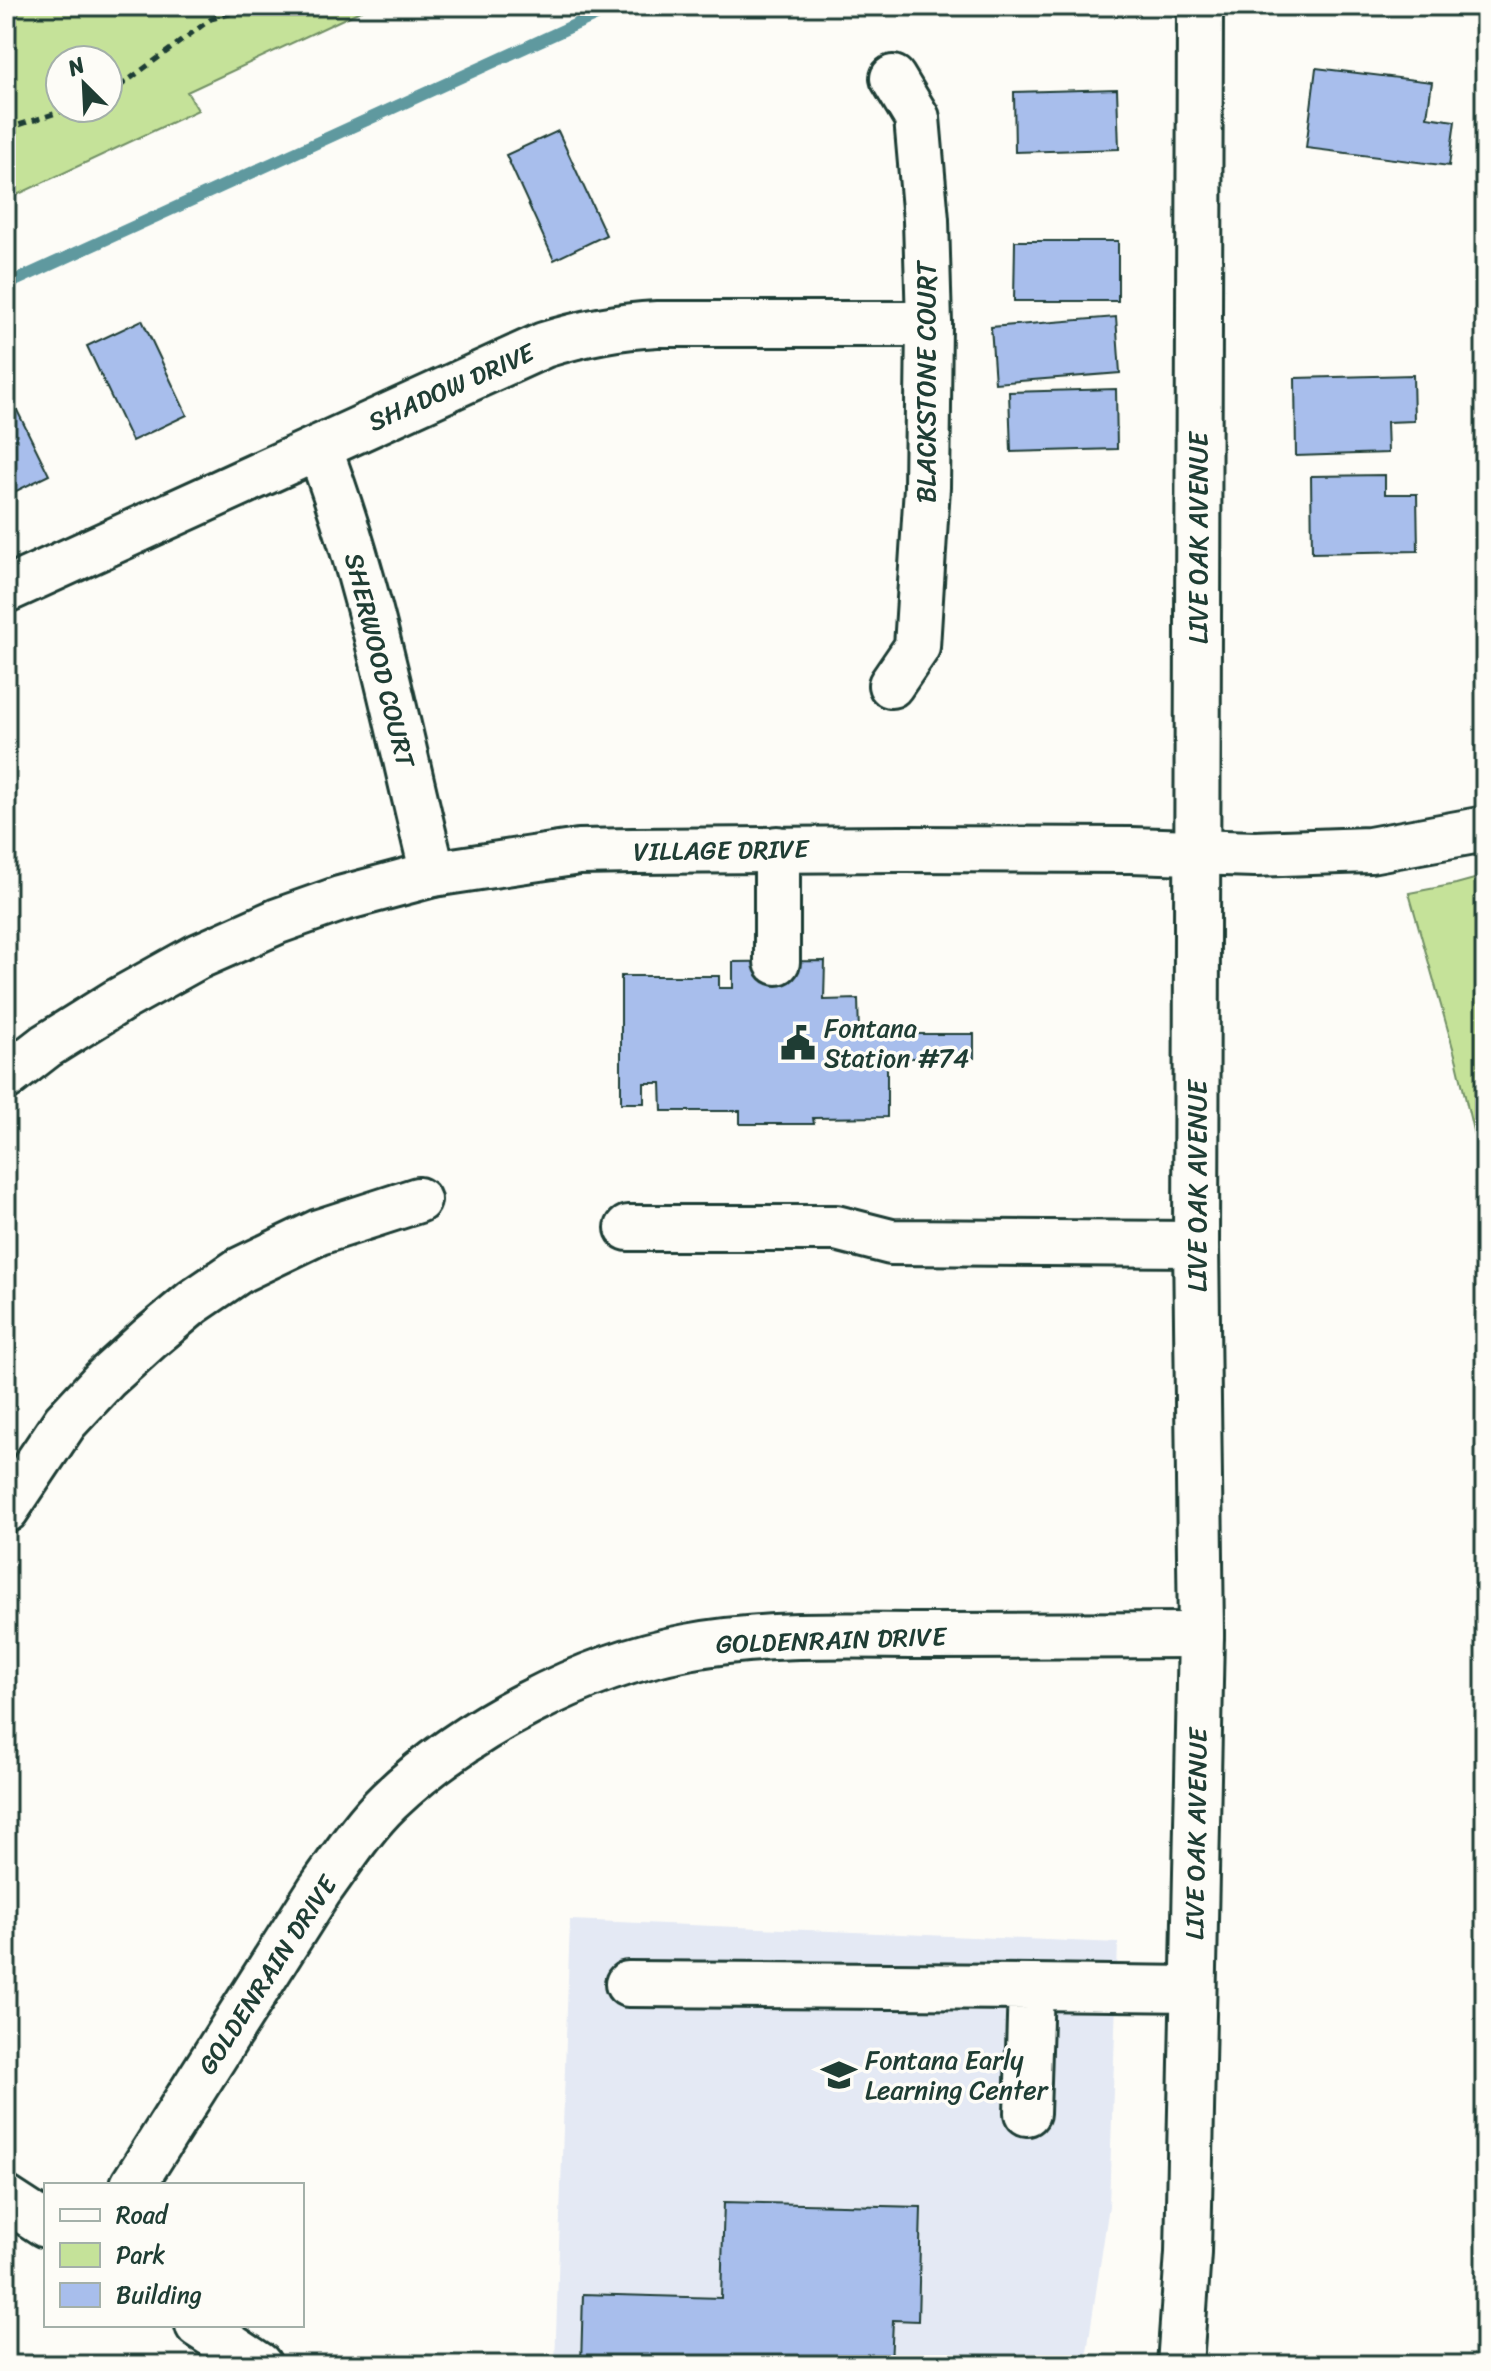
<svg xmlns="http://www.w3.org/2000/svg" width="1491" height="2371" viewBox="0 0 1491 2371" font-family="Sriracha,sans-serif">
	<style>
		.built { fill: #e4e9f4 }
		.green { fill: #c5e299; stroke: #729066; stroke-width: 2; fill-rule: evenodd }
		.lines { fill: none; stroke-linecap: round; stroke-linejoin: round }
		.stream { stroke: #5e999f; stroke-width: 12 }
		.building { fill: #a8beec; stroke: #1f3d34; stroke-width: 2 }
		.minor-casing { stroke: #1f3d34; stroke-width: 50 }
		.path { stroke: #1f3d34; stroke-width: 5; stroke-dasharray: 8 6; stroke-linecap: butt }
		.minor { stroke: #fdfcf7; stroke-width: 44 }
		.labels { text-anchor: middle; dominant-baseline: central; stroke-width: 7; stroke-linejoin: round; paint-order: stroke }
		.street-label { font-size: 26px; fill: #1f3d34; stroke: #fdfcf7 }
		.poi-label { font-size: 26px; fill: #1f3d34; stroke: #fdfcf7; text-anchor: start }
	</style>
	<rect width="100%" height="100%" fill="#fdfcf7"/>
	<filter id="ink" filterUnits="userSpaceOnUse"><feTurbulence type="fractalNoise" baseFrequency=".0125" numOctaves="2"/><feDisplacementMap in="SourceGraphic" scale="16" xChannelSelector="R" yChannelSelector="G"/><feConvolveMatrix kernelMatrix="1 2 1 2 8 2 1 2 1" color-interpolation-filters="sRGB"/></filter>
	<g filter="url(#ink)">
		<!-- built -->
		<path class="built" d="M570,1920L1118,1943L1109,2206L1085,2365H555Z"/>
		<!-- green -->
		<g class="green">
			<path d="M6,6H371L187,92L198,110L6,200ZM60,60H108V108H60Z"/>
			<path d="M1485,876V1182L1457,1062L1409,893L1456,884Z"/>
		</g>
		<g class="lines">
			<!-- stream -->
			<path class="stream" d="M6,285L616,6"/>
		</g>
		<!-- building -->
		<g class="building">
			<path d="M1316,68L1432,82L1427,117L1455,121L1449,166L1306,148Z"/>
			<path d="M1117,89L1119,149L1015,152L1014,92Z"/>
			<path d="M558,131L606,235L554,260L506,155Z"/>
			<path d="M1015,241H1118V301H1014Z"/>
			<path d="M1116,317L1120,373L995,383L991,327Z"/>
			<path d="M142,320L187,415L132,441L87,346Z"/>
			<path d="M1413,375L1414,421L1387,422L1388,453L1296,456L1295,378Z"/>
			<path d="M1116,389L1117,449L1011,452L1009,392Z"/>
			<path d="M10,396L49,475L6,496V398Z"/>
			<path d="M1385,475V494H1417L1418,551L1312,553L1311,476Z"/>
			<path d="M825,961L824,1000L858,999L859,1034H974V1058H887V1117L813,1118L814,1124H740V1111H662L661,1083H644V1103H621V976H719V988H733V962Z"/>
			<path d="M724,2202L921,2207L918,2321L893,2320L891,2365H581L583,2294L721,2298Z"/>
		</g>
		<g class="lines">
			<!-- minor casing -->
			<g class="minor-casing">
				<g id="minor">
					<path d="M319,448C371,585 398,732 433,874"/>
					<path d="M6,590L544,345C582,333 617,326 657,324H929"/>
					<path d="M891,685L917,647L927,487L929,324L926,220L917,118L893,78"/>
					<path d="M777,962V849"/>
					<path d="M6,1077L46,1046L118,1001L197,957L278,921L340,899L433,874L579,852L633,851L902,849L1131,850L1255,854L1370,850L1485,829"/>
					<path d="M628,1228H836L891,1242L1196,1244"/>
					<path d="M6,1510L65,1422L106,1378L150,1338L193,1302L240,1270L319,1232L418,1200"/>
					<path d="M628,1984L1031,1987L1027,2113"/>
					<path d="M1031,1987L1193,1989"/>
					<path d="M133,2185L319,1891C341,1861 362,1827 389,1801C465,1728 584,1666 687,1647C766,1632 848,1636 928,1636C1019,1635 1110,1635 1201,1635"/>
					<path d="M6,2199L46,2225"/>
					<path d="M198,2325L259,2365"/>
					<path d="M1180,2365L1188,2253L1201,1635L1196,1244L1200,6"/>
				</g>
			</g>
			<!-- path -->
			<g class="path">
				<path d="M108,95L211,19L260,6"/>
				<path d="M6,129L72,108"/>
			</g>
			<!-- minor -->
			<use href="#minor" class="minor"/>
		</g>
	</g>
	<!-- icons -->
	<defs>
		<g id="civic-bare" transform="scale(2.76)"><path d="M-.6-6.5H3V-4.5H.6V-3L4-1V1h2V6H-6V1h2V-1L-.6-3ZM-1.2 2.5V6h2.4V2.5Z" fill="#1f3d34" stroke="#fdfcf7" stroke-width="2.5" paint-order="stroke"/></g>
		<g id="school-bare" transform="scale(2.76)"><path d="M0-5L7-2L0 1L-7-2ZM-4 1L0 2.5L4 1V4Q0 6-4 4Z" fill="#1f3d34" stroke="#fdfcf7" stroke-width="2.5" paint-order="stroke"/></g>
	</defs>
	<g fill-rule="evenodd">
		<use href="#civic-bare" x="798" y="1043"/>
		<use href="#school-bare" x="839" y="2075"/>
	</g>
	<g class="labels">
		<!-- street labels -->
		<g class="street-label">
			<text transform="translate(926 382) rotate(-90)">BLACKSTONE COURT</text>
			<text transform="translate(451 387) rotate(-24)">SHADOW DRIVE</text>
			<text transform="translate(1198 538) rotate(-90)">LIVE OAK AVENUE</text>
			<text transform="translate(380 660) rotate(76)">SHERWOOD COURT</text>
			<text transform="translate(721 850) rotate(-1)">VILLAGE DRIVE</text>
			<text transform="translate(1197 1186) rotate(-90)">LIVE OAK AVENUE</text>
			<text transform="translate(831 1640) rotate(-2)">GOLDENRAIN DRIVE</text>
			<text transform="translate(1196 1834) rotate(-89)">LIVE OAK AVENUE</text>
			<text transform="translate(267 1975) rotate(-57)">GOLDENRAIN DRIVE</text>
		</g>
		<!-- poi labels -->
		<g class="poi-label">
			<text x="824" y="1028">Fontana<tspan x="824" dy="30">Station #74</tspan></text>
			<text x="865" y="2060">Fontana Early<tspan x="865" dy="30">Learning Center</tspan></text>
		</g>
	</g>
	<!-- margin -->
	<rect width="1491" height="2371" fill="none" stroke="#fdfcf7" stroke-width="32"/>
	<rect x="16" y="16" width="1459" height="2339" fill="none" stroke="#1f3d34" stroke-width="3" filter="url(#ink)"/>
	<!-- legend -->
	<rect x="44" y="2183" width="260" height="144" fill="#fdfcf7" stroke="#a4b0a9" stroke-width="2"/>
	<rect x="60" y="2209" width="40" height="12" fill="#fdfcf7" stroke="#a4b0a9" stroke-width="2"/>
	<text x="116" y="2223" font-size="24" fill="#1f3d34">Road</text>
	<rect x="60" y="2243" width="40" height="24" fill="#c5e299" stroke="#a4b0a9" stroke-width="2"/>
	<text x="116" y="2263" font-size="24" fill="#1f3d34">Park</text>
	<rect x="60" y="2283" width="40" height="24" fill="#a8beec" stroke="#a4b0a9" stroke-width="2"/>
	<text x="116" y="2303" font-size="24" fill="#1f3d34">Building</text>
	<!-- north arrow -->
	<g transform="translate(84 84) rotate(336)"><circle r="38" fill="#fdfcf7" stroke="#a4b0a9" stroke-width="2"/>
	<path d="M0-6L14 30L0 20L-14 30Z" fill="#1f3d34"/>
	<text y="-12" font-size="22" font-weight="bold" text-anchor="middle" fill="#1f3d34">N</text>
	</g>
</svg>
